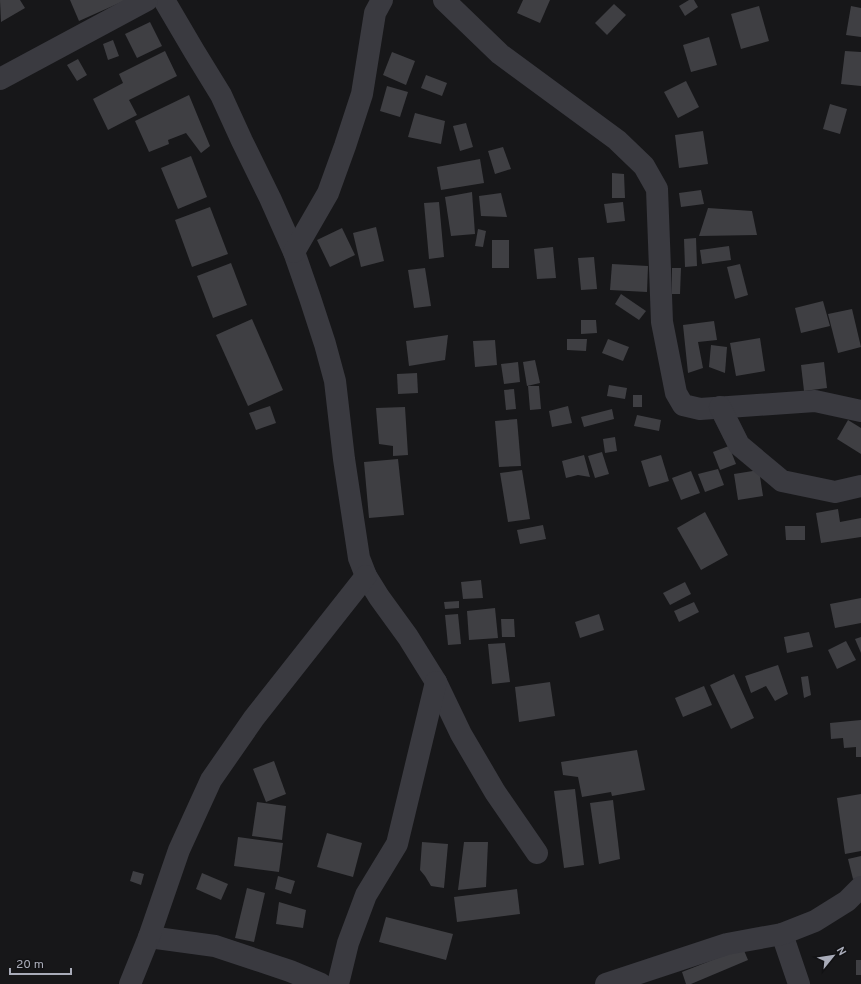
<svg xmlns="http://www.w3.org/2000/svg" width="861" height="984" viewBox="0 0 861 984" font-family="Overpass,sans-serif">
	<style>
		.building { fill: #3f3f43 }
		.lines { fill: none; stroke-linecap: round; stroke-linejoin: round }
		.minor { stroke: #3a3a40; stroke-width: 22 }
	</style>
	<rect width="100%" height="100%" fill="#171719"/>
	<!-- building -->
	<g class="building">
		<path d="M0,0H20L25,8L1,22Z"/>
		<path d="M70,0H126L79,21Z"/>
		<path d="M523,0H550L540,23L517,13Z"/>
		<path d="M689,0H694L698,7L685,16L679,6Z"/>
		<path d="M614,4L626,15L607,35L595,23Z"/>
		<path d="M759,6L769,41L741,49L731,14Z"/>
		<path d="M851,6L861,8V37L846,35Z"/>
		<path d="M150,22L162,46L137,58L125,34Z"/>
		<path d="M709,37L717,65L691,72L683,45Z"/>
		<path d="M113,40L119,56L108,60L103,44Z"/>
		<path d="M165,51L177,76L129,100L137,115L108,130L93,99L123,83L119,74Z"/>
		<path d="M845,51L861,52V86L841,84Z"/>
		<path d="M392,52L415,61L406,85L383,75Z"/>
		<path d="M78,59L87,75L77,81L67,65Z"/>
		<path d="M426,75L447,83L442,96L421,88Z"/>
		<path d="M686,81L699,107L678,118L664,92Z"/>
		<path d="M387,86L408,92L400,117L380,111Z"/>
		<path d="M189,95L210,146L201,153L186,133L168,140L169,144L149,152L135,121Z"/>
		<path d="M830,104L847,109L840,134L823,129Z"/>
		<path d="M415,113L445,121L441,144L408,137Z"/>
		<path d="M466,123L473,147L460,151L453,126Z"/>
		<path d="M703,131L708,164L679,168L675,135Z"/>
		<path d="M503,147L511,169L495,174L488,151Z"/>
		<path d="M191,156L207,197L178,209L161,168Z"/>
		<path d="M480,159L484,183L441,190L437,167Z"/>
		<path d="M612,173L624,174L625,198H612Z"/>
		<path d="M701,190L704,204L681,207L679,193Z"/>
		<path d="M472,192L475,234L451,236L445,197Z"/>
		<path d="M501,193L507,217L481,216L479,196Z"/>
		<path d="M439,202L444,257L429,259L424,203Z"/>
		<path d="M623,202L625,221L607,223L604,204Z"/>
		<path d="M210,207L228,254L192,267L175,220Z"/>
		<path d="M708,208L752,211L757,235L699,236Z"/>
		<path d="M376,227L384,261L361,267L353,233Z"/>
		<path d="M342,228L355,255L330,267L317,240Z"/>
		<path d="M478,229L486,231L483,247L475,246Z"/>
		<path d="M696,238L697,266L685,267L684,239Z"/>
		<rect x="492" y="240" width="17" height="28"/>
		<path d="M729,246L731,260L702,264L700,250Z"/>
		<path d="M553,247L556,278L537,279L534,249Z"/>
		<path d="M594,257L597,289L581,290L578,258Z"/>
		<path d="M231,263L247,305L213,318L197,276Z"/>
		<path d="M612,264L648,266L647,292L610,290Z"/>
		<path d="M740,264L748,295L735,299L727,267Z"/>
		<path d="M425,268L431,306L414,308L408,270Z"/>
		<path d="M672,268H681L680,294H672Z"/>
		<path d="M621,294L646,311L639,320L615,304Z"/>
		<path d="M823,301L830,326L801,333L795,308Z"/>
		<path d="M852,309L861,347L838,353L828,314Z"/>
		<path d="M252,319L283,390L248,406L216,335Z"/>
		<path d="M581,320H596L597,333L581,334Z"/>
		<path d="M714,321L717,340L698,342L703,368L688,373L683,325Z"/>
		<path d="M448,335L445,360L409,366L406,341Z"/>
		<path d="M760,338L765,371L736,376L730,343Z"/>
		<path d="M567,339H587L586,351L567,350Z"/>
		<path d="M608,339L629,347L623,361L602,353Z"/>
		<path d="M495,340L497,365L475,367L473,341Z"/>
		<path d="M711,345L727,347L725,373L709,367Z"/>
		<path d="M535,360L540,383L527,386L523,362Z"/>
		<path d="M518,362L520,382L504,384L501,364Z"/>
		<path d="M824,362L827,388L804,391L801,365Z"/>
		<path d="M417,373L418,393L398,394L397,374Z"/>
		<path d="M609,385L627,388L625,399L607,396Z"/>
		<path d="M528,386H539L541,409L530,410Z"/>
		<path d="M514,389L516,409L506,410L504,390Z"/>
		<rect x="633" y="395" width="9" height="12"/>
		<path d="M270,406L276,423L256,430L249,413Z"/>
		<path d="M568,406L572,423L552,427L549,411Z"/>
		<path d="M405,407L408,455L393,456V446L379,444L376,408Z"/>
		<path d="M612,409L614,419L584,427L581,417Z"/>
		<path d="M637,415L661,420L659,431L634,426Z"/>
		<path d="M517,419L521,466L499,467L495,421Z"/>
		<path d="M848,420L861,428V454L837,439Z"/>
		<path d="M615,437L617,451L605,453L603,439Z"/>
		<path d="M729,446L736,464L720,470L713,452Z"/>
		<path d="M602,452L609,474L595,478L588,456Z"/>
		<path d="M584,455L590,477L578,475L566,478L562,461Z"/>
		<path d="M661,455L669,481L649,487L641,461Z"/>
		<path d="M398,459L404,515L369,518L364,462Z"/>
		<path d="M718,469L724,485L705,492L698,474Z"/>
		<path d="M522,470L530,519L508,522L500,473Z"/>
		<path d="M759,470L763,496L738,500L734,474Z"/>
		<path d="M691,471L700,493L681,500L672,478Z"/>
		<path d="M838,509L840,522L861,518V537L821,543L816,513Z"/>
		<path d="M705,512L728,555L701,570L677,528Z"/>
		<path d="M543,525L546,539L520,544L517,530Z"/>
		<path d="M785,526H805V540H786Z"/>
		<path d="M481,580L483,598L463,599L461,582Z"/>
		<path d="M685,582L691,594L670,605L663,593Z"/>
		<path d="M861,598V623L835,628L830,604Z"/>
		<path d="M459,601V608L445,609L444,602Z"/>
		<path d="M694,602L699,612L679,622L674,611Z"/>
		<path d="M495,608L498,638L469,640L467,611Z"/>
		<path d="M458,614L461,644L448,645L445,615Z"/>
		<path d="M599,614L604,630L580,638L575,622Z"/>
		<path d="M501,619H514L515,637H502Z"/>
		<path d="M809,632L813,647L787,653L784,637Z"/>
		<path d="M861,637V653L855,639Z"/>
		<path d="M846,641L856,660L837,669L828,650Z"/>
		<path d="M505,643L510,682L492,684L488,644Z"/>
		<path d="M778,665L788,694L775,701L766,686L751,693L745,676Z"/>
		<path d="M734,674L754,718L731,729L710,685Z"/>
		<path d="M808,676L811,695L804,698L801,677Z"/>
		<path d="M550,682L555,716L519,722L515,687Z"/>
		<path d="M704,686L712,705L683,717L675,698Z"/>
		<path d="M861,720V757H856V747L844,748L843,738L831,739L830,723Z"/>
		<path d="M637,750L645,790L612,796L611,792L582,797L578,777L563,775L561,762Z"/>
		<path d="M274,761L286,794L266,802L253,769Z"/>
		<path d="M575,789L584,865L564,868L554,791Z"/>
		<path d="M861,794V851L845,854L837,798Z"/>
		<path d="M613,800L620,859L599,864L590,803Z"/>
		<path d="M257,802L286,806L282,840L252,836Z"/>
		<path d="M327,833L362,843L353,877L317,867Z"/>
		<path d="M238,837L283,843L279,872L234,866Z"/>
		<path d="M422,842L448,844L444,888L431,886L425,876L420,870Z"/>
		<path d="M464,842H488L486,887L458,890Z"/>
		<path d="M861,856V877L853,879L848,859Z"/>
		<path d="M133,871L144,874L141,885L130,881Z"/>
		<path d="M202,873L228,884L221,900L196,889Z"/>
		<path d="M278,876L295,881L291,894L275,889Z"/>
		<path d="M247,888L265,893L254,942L235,938Z"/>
		<path d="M517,889L520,914L457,922L454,897Z"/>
		<path d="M279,902L306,910L303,928L276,924Z"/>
		<path d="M386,917L453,934L446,960L379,942Z"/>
		<path d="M743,948L748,960L691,984H686L682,972Z"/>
		<rect x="856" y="960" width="5" height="15"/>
	</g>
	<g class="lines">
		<!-- minor -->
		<g class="minor">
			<path d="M164,0L194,51L221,95L242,141L270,198L294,252L310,298L325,344L335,381L344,459L359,558L366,576L379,597L408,637L436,682L461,734L495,792L537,853"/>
			<path d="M444,0L500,54L617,140L644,166L657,189L662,322L676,393L683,405L700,409L815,401L861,411"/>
			<path d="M0,79L147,0"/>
			<path d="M294,252L328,193L345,146L362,94L375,13L382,0"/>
			<path d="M720,407L739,445L782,481L835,492L861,486"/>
			<path d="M782,934L799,984"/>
			<path d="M149,937L215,946L290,971L321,984"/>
			<path d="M130,984L149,937L179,850L211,780L254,718L366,576"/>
			<path d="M338,984L348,943L366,895L397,844L436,682"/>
			<path d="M606,984L727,944L782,934L815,921L847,901L861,887"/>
		</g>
	</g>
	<!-- north arrow -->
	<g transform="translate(833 956) rotate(60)" stroke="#121214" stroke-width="3" paint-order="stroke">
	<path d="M0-3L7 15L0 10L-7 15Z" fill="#a9acb9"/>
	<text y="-6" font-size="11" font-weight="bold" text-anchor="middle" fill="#a9acb9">N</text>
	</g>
	<!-- scale -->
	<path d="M10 968v6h61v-6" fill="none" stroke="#a9acb9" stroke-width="2"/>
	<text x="16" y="968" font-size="12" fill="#a9acb9" stroke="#121214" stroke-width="3" paint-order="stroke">20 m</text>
</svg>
